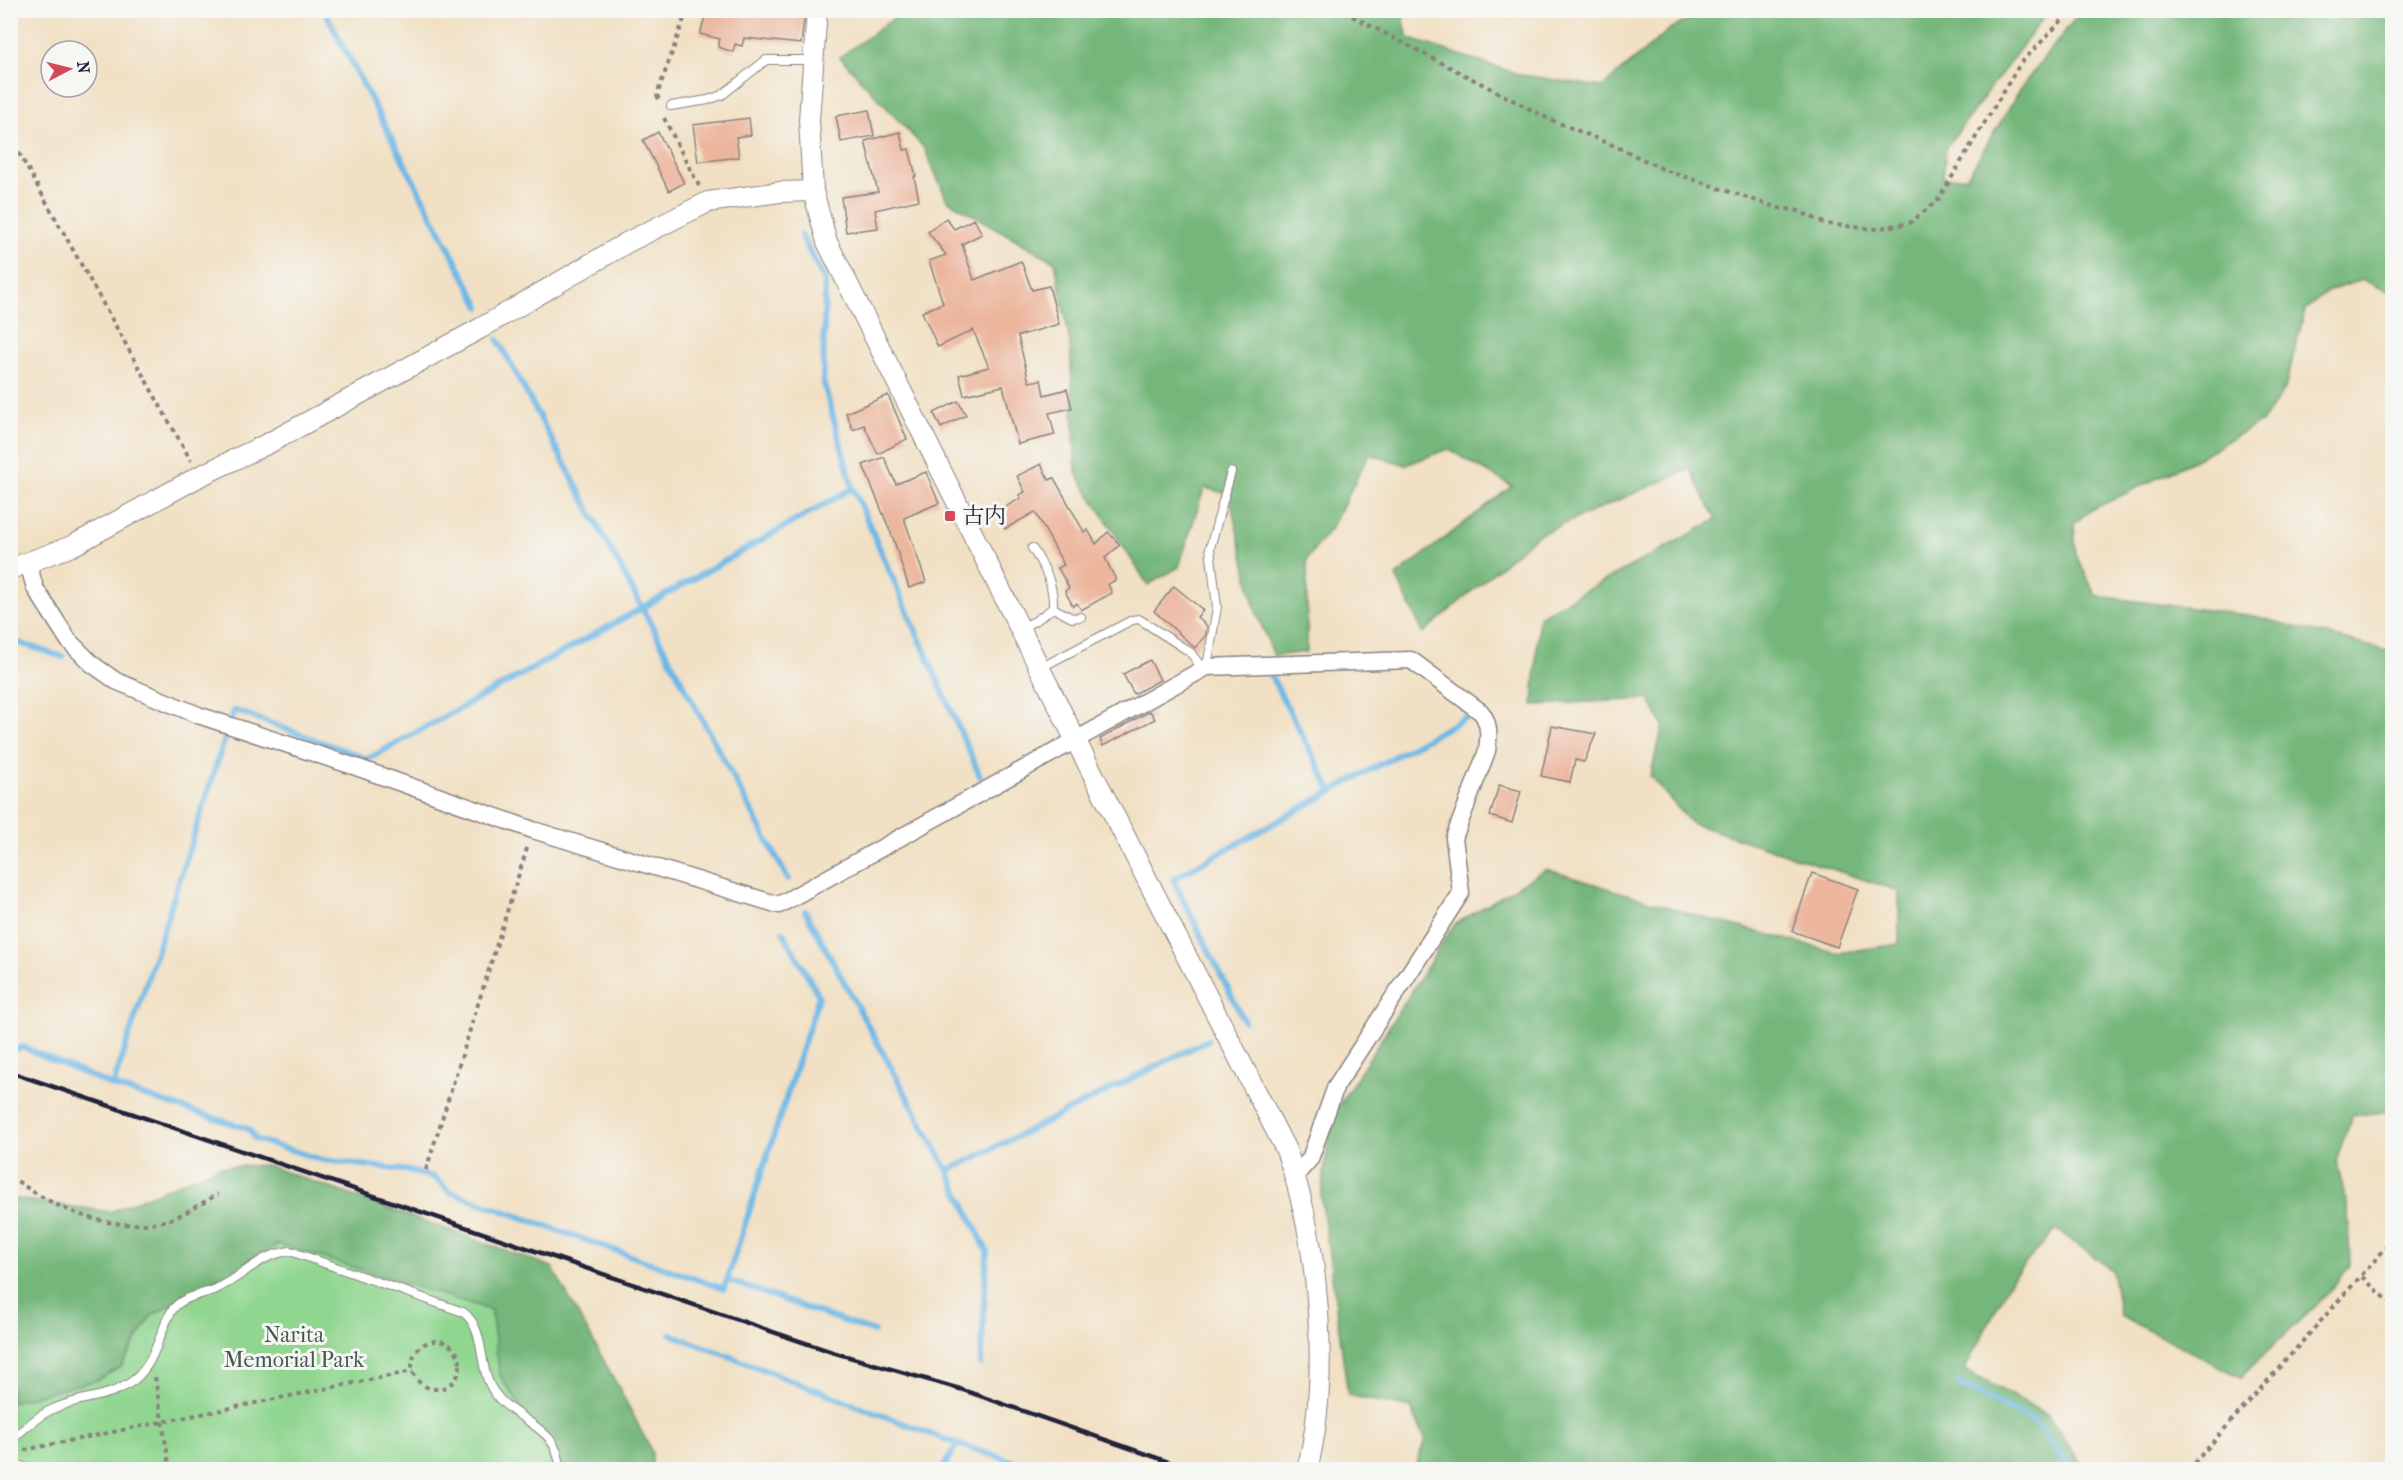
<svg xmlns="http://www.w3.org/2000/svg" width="2403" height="1480" viewBox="0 0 2403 1480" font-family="'IM FELL French Canon','Noto Serif JP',serif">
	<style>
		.green { fill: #90d690; stroke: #597c66; stroke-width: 1.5 }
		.forest { fill: #74b77a; stroke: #4b6c5a; stroke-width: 1.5 }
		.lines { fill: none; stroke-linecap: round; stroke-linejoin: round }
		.stream { stroke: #6db8e6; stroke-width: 6 }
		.building { fill: #ecb69d }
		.service-casing { stroke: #8a817f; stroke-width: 10 }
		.minor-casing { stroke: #8a817f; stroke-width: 19 }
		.tertiary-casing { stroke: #8a817f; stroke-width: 22 }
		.path { stroke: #8a817f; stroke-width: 4; stroke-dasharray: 4.5 4.5; stroke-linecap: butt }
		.service { stroke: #fff; stroke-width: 8 }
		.minor { stroke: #fff; stroke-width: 16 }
		.tertiary { stroke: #fff; stroke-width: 20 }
		.rail { stroke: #22223b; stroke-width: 4.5 }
		.poi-dot { fill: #d1495b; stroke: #f6f6f2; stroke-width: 2 }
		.labels { text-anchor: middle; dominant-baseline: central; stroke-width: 6; stroke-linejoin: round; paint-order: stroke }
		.poi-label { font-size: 22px; fill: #22223b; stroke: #f6f6f2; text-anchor: start }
		.park-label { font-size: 22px; fill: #435854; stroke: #f6f6f2 }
	</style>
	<rect width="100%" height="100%" fill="#f6f6f2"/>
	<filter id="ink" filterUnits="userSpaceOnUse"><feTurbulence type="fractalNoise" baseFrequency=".0167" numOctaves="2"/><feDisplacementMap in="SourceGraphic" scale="12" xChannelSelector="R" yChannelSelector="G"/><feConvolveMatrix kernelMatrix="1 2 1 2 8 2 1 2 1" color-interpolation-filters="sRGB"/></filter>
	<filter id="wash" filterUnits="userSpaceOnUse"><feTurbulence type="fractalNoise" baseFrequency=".008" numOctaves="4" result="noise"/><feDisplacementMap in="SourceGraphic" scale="24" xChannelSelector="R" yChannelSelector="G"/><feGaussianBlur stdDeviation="1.35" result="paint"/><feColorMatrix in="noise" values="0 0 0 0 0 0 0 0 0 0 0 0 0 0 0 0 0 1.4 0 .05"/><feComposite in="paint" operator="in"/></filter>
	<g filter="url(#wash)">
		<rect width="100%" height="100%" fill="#f1e0c3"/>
		<!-- green -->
		<path class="green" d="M281,1211L500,1304L588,1469H11L10,1389L154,1274Z"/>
		<!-- forest -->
		<g class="forest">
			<path d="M1401,10L1408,38L1521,75L1602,87L1670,29L1708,11H2048L1946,148L1943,178L1967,177L2023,85L2081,11H2392V293L2363,280L2328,291L2305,310L2285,389L2262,421L2191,462L2091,510L2074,523L2076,555L2096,596L2254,616L2392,652V1111L2352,1116L2336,1160L2348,1209L2350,1266L2324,1297L2241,1377L2120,1316L2112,1270L2056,1229L2013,1277L1964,1370L2047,1414L2085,1469H1415L1425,1439L1411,1408L1348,1395L1321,1196L1331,1118L1454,925L1546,869L1694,915L1838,953L1899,944V891L1691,823L1650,776L1663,726L1649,699L1533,705L1539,616L1716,520L1690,469L1536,536L1423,633L1396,576L1512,486L1448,449L1406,465L1369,454L1333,525L1307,559V652L1274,656L1255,609L1229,494L1204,488L1179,567L1148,585L1076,473L1070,343L1055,262L947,200L924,148L840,57L904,11Z"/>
			<path d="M266,1165L552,1267L619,1388L652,1452V1469H553L547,1446L500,1376L491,1310L278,1244L151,1316L121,1367L97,1380L11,1402V1198L110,1212L219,1167Z"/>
		</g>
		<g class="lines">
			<!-- stream -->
			<g class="stream">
				<path d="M324,10L480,307"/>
				<path d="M801,235L825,281L823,381L853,488L980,776"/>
				<path d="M498,340L788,879"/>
				<path d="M10,640L63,657"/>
				<path d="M1271,676L1332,792"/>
				<path d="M805,911L948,1171L987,1251L981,1364"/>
				<path d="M1244,1021L1173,879L1468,716"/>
				<path d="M10,1051L23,1047L113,1086L249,1129L255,1139L323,1160L411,1171L435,1178L450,1192L724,1289L819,996L783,932"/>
				<path d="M113,1086L234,710L368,759L642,608L853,488"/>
				<path d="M948,1171L1208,1040"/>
				<path d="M727,1280L874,1332"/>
				<path d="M671,1334L957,1444L1042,1470"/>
				<path d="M1958,1384L2034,1421L2072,1470"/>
				<path d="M942,1470L957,1444"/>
			</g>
		</g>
		<g id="blocks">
			<!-- building -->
			<g class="building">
				<path d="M707,10L805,12L801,44L744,38L742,46L735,44L733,52L718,47L720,39L700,34Z"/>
				<path d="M869,110L874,136L841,142L836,116Z"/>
				<path d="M749,118L751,135L736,137L739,157L698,162L693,125Z"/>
				<path d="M658,132L684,183L669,191L643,140Z"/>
				<path d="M900,132L904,150L909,149L916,176H914L919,200L875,210L878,228L846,232L841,197L878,192L865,141Z"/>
				<path d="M946,218L954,229L974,219L982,234L962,244L974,280L1021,261L1032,290L1049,286L1059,324L1018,336L1029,382L1041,380L1044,395L1067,389L1072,408L1049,413L1055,435L1018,444L1003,386L964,395L959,375L989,367L973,330L938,347L922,312L943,303L929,261L946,255L928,232Z"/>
				<path d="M888,395L907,439L878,454L864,425L853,430L846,413Z"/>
				<path d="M958,401L966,415L941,428L934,413Z"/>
				<path d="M884,457L896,484L926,472L939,503L904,518L926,582L909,588L893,538L863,465Z"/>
				<path d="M1041,464L1049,480L1054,478L1084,532L1088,530L1096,544L1108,532L1120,545L1105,558L1116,580L1108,584L1112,593L1081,610L1077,603L1073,606L1065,591L1069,588L1058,568L1064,565L1035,512L1005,529L996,512L1021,498L1019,495L1025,492L1017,476Z"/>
				<path d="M1174,586L1203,610L1197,617L1207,626L1206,635L1195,648L1154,611Z"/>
				<path d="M1150,660L1160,680L1134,694L1123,674Z"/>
				<path d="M1150,711L1155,719L1103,746L1100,739Z"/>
				<path d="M1552,726L1596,734L1584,762L1575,760L1570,782L1541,776Z"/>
				<path d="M1499,785L1521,791L1512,823L1490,816Z"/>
				<path d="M1812,873L1858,889L1837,947L1792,931Z"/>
			</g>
		</g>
	</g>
	<g filter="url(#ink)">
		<use href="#blocks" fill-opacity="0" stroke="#8a817f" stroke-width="1.5"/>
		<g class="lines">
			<!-- service casing -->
			<g class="service-casing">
				<g id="service">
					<path d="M671,106L708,100L722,95L766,60H813"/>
					<path d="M1053,608L1072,618L1081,617"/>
					<path d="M1020,628L1035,621L1053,608C1054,584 1045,568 1032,548"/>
					<path d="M1207,667L1217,607L1210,548L1231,472"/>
					<path d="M1040,668L1132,620L1139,619L1190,652L1203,669"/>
					<path d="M10,1442C22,1430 37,1416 53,1409C80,1396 110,1399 134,1380C156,1362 158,1335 171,1312C181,1295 202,1296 218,1288C246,1275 258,1255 290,1251L463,1312C487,1330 477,1368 494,1392C514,1422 560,1425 560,1470"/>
					<path d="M10,1461L30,1470"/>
					<path d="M93,1470L112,1466L146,1470"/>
				</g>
			</g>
			<!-- minor casing -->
			<g class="minor-casing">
				<path id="minor" d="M28,563L35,588L69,641L92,664L116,681L198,715L356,767L533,830L779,905L1207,667L1411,660L1481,712C1490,724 1489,736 1487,751L1454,838L1461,893L1336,1086L1310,1159L1295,1176"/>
			</g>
			<!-- tertiary casing -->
			<g class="tertiary-casing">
				<g id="tertiary">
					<path d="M817,10L809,120L813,191L827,242L1076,741L1286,1150C1319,1241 1331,1376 1307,1470"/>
					<path d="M10,569L72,546L200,476L269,443L481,328L628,242L708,202L780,192L813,191"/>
				</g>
			</g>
			<!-- path -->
			<g class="path">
				<path d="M1335,10L1348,14L1547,118L1617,147L1665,170L1778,208L1796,210L1826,224L1875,229L1910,223L1938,200L2020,64L2072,10"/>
				<path d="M659,99L657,95L687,10"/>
				<path d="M664,118L699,186"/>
				<path d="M10,137L191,461"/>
				<path d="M426,1170L528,845"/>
				<path d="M10,1176C54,1208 104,1232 160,1222C180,1218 200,1204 218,1194"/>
				<path d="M2362,1277L2392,1304"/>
				<circle cx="436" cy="1365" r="24"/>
				<path d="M155,1377L170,1470"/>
				<path d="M24,1450L413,1371"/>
				<path d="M2188,1470L2392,1241"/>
			</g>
			<!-- service -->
			<use href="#service" class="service"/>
			<!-- minor -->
			<use href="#minor" class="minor"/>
			<!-- tertiary -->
			<use href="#tertiary" class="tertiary"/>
			<!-- rail -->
			<path class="rail" d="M10,1072L832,1352L960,1389L1192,1470"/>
		</g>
	</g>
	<!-- markers -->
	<rect class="poi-dot" x="944" y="510" width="12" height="12" rx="3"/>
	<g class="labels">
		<!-- poi labels -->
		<g class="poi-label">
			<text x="962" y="516">古内</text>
		</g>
		<!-- park labels -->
		<g class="park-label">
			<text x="294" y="1335">Narita<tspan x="294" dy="25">Memorial Park</tspan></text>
		</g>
	</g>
	<!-- margin -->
	<rect width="2403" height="1480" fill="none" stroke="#f6f6f2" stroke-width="36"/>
	<!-- north arrow -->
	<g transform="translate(69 69) rotate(83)"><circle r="28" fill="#f6f6f2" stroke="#a1a1a9" stroke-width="1.5"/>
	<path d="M0-4.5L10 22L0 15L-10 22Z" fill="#d1495b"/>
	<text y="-9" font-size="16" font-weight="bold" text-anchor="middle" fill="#22223b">N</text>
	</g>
</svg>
